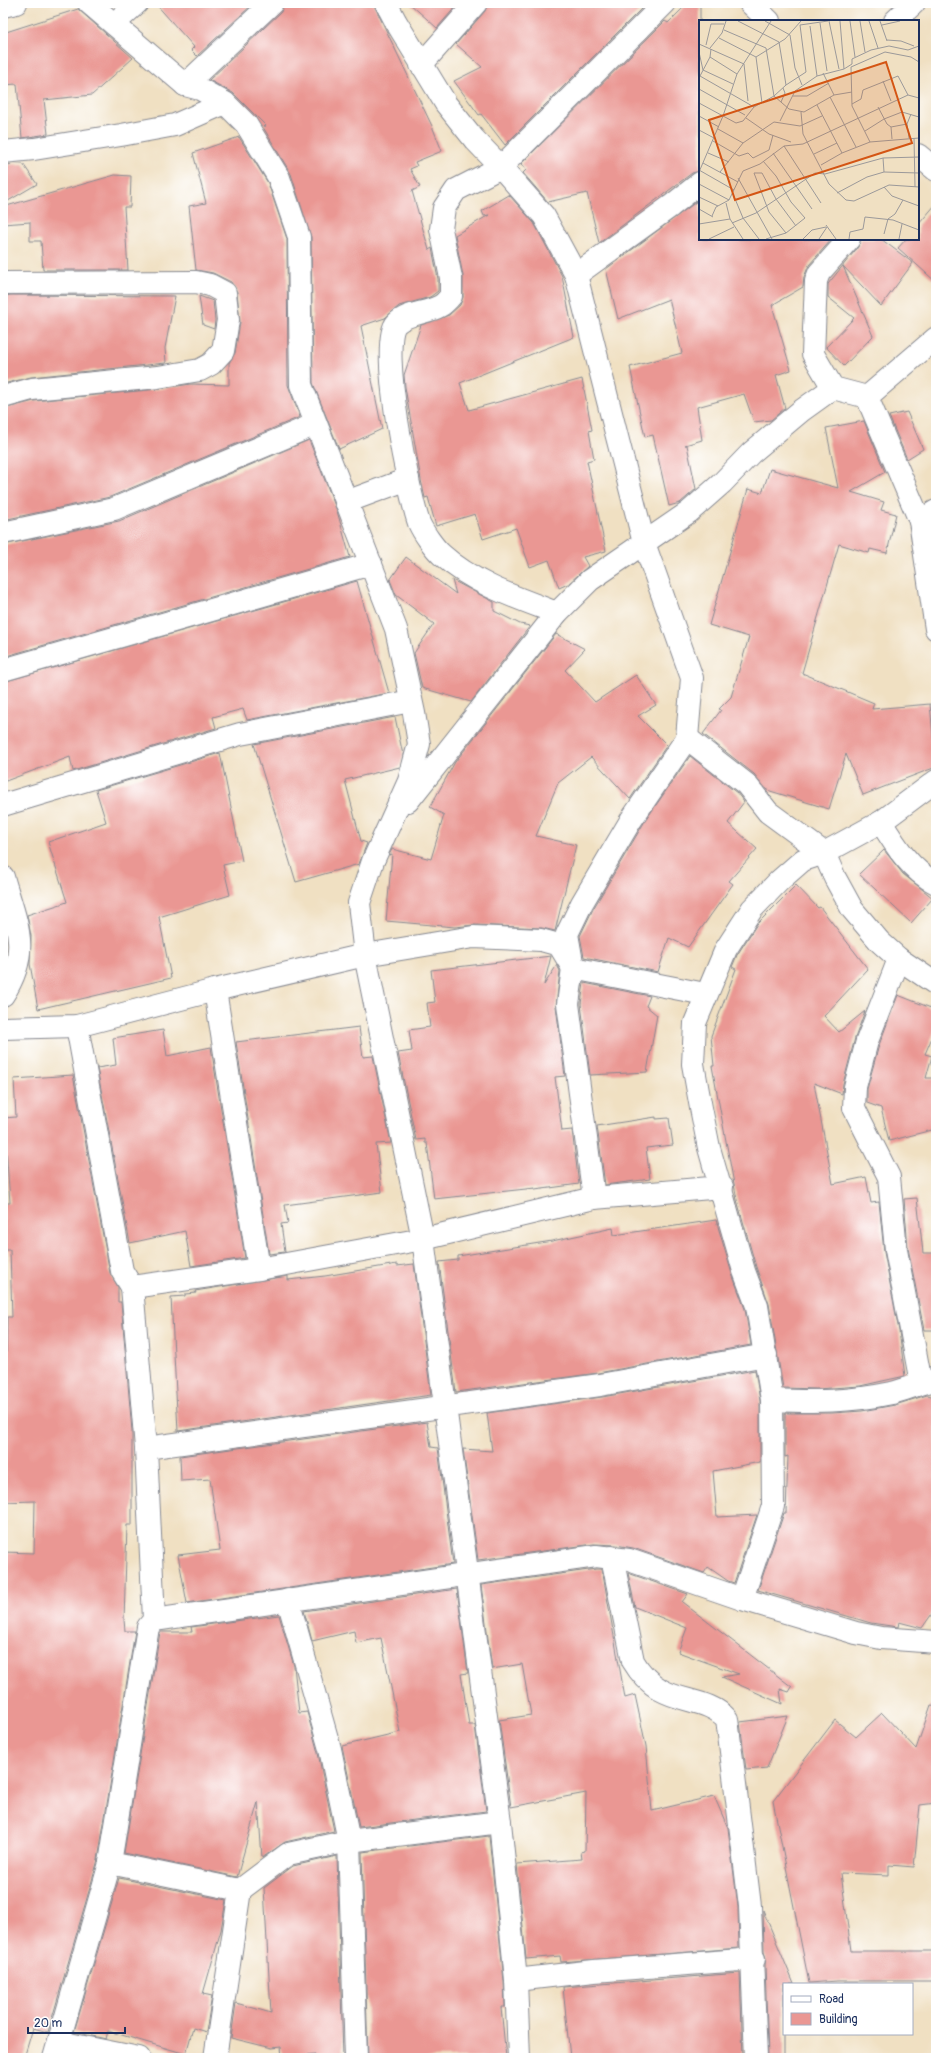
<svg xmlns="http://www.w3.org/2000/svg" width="939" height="2061" viewBox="0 0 939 2061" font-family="Pangolin,sans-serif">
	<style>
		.building { fill: #ea9793 }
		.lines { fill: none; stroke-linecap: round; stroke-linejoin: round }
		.minor-casing { stroke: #868890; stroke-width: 24 }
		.minor { stroke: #fff; stroke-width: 22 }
		.inset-road { fill: none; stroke: #9b999a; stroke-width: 1 }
		.view { fill: #d45514; fill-opacity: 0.15; stroke: #d45514; stroke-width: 2 }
		.inset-edge { fill: none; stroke: #1b2f5e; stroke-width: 2 }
	</style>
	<rect width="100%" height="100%" fill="#fff"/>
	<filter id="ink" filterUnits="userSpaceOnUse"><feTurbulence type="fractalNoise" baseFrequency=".025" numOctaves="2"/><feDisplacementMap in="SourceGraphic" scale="8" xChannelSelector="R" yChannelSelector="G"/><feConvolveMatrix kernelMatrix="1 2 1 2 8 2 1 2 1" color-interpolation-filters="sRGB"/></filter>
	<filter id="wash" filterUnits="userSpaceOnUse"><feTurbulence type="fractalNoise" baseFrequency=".012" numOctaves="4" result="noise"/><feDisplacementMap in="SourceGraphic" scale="16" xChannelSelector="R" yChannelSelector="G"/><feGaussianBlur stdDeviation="0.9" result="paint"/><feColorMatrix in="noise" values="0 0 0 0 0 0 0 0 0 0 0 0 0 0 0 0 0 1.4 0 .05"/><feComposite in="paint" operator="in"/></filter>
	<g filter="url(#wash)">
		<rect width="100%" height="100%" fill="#f0e0c2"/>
		<g id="blocks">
			<!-- building -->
			<g class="building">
				<path d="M155,3H254L197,56L191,50L194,47Z"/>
				<path d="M284,3H373L432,126L442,151L415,162L417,166L410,169L420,187L412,191L429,250L432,248L438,279V291L430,297L399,306L385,318L361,326L382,429L339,449L313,383L311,237L291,174L263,127L266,126L233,93L209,80L281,12Z"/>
				<path d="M409,3H459L437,28Z"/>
				<path d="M488,3H647L505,145L481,114L479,115L454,81L482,67L456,44L485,11Z"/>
				<path d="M688,3H700V171L692,173L599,243L587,193L548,202L523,173L526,170L521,164L665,21L668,23Z"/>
				<path d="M78,9L133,58L92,95L44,100L48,134L22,138L17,84L3,85V33Z"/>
				<path d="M239,137L268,183L287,239L288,385L300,417L110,497L3,520V409L34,401L159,389L190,384L229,385V363L235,353L240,322L237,292L231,282L213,273L196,270L189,206L206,203L193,153Z"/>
				<path d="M23,164L37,184L3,204V165Z"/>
				<path d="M115,175L131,176L130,207H124L128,270H43L41,241H30V222L3,224V207Z"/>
				<path d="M509,195L534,223L562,276L574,337L460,383L469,410L582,379L592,430L589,431L594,459L587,461L606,551L583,557L588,566L568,584L559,588L549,560L530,567L516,528L483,539L475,514L436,526L428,497L425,498L421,480L405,387L404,375L421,325L449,315L460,305L463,297V276L455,235L489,215L484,216L482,211Z"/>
				<path d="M700,199V239H832L809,265L804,277L803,287L772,305L791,370L776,375L785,408L771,420L754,422L744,394L697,407L702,440L685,445H687L696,489L680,503L669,506L653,435L645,437L630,367L682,353L669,299L618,319L606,269Z"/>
				<path d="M936,204V282L898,248L906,239H918V225Z"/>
				<path d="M861,239H881L913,263L881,306L843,266L873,336L844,366L826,347L854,318L828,297V284L858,247Z"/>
				<path d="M11,295L175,296L165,348L166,363L31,377L3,384V296Z"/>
				<path d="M199,296L213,301L215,320L214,329L203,325Z"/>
				<path d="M907,412L923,449L907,459L889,416Z"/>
				<path d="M864,421L885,472L851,492L884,502L881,510L896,514L887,553L870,549L869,553L839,544L802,673L874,703L872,709L930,704L936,767L863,795L846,754L829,809L767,790L754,774L703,734L721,710L719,709L731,697L749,637L709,625L748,489L762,493L770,469L838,488L826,428Z"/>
				<path d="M309,440L337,511L350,557L3,657V545L119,521Z"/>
				<path d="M406,557L456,594L452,580L494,602V611L520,624L530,626L471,702L422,688L414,653L434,624L396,595L390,580Z"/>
				<path d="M357,581L389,693L247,720L243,709L213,717L216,728L73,771L70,757L3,782V682Z"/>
				<path d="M556,634L585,649L565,670L595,702L636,675L656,705L638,716L667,745L630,799L591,757L558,783L536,836L576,845L555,931L542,928L474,925L455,927L386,921L392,854L389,855L392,849L431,859L444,815L430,807L455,762Z"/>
				<path d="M395,717L403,755L400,767L345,780L361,841L367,843L359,864L296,882L254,744Z"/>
				<path d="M220,753L242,861L223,865L230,895L159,917L171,978L38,1009L30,964L31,936L27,915L67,902L48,842L106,822L96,790Z"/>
				<path d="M690,756L737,793L744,802L728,823L757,849L729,881L733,884L688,947L669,938L658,972L584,957L580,936L593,909L645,821Z"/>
				<path d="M884,850L903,874L933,898L911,923L859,874Z"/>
				<path d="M796,885L818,908L820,907L868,969L824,1016L839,1032L865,1011L855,1038L843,1084L842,1094L814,1083L833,1184L866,1177L871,1203L879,1202L884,1252L899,1331L905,1376L860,1386L817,1389L783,1388L769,1304L756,1267L737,1200L712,1066H714L711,1036L736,969L732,967L737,955L757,924Z"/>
				<path d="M551,956L544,985L557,965L560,971L556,1006L565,1076L555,1077L562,1131L572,1130L579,1184L535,1190V1188L434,1199L427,1143H425V1139L416,1140L398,1053L412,1051L409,1030L430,1027L427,1003L435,1002L431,970Z"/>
				<path d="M584,983L650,996L646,1006L657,1015L647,1072L590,1075L581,1004Z"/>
				<path d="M898,995L936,1010V1028L925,1054L932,1056L926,1078H936V1129L889,1141L881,1108L867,1103V1089L879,1045Z"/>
				<path d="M359,1027L363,1057L373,1056L391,1143L376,1144L382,1192L285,1205L288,1223L281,1224L285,1252L269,1254L236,1042Z"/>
				<path d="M163,1030L167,1056L211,1047L245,1258L191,1266L185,1231L130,1243L97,1068L116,1065L113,1038Z"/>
				<path d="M73,1075L110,1273L118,1287V1302H121L132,1431V1525H127L124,1620L125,1631H135L98,1860L48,2032L33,2028L24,2058H3V1552L34,1553L35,1501L3,1502V1376L6,1375L7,1317H12L10,1250H3L4,1203H10L4,1118L16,1117L14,1079Z"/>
				<path d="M656,1117V1119L669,1118L673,1145L646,1148L650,1179L605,1185L597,1126Z"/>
				<path d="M917,1198L923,1253H936V1330H924L908,1248L904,1199Z"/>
				<path d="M716,1220L732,1274L745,1309L751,1345L598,1373L456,1392L439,1262L458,1260V1256L552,1241L613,1228L614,1235Z"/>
				<path d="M397,1264V1266L414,1264L431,1395L178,1431L171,1297L185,1296V1294L196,1293L195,1291L288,1276V1280L325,1276Z"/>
				<path d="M755,1370L760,1401V1462L713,1471L717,1517L757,1515L734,1583L728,1581L708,1567L704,1573L633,1548L616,1545L594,1544L478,1560L463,1449L492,1451L487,1413L602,1397Z"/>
				<path d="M927,1395L936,1397V1608L922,1628L899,1622L898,1627L871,1623L758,1590L784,1513H786L788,1456L785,1457V1413H832L862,1411L895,1405Z"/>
				<path d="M427,1422L431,1447L438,1448L453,1564L187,1603L178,1555L220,1550L210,1479L181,1481L180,1456Z"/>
				<path d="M596,1569H602L625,1698L635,1695L646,1746L652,1811L714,1796L728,1828L738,1907L739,1948L561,1962L560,1956L526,1959L517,1864L582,1859L581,1852L585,1851L586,1793L511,1807L499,1720L531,1715L522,1664L492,1669L481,1585Z"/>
				<path d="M628,1573L688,1594L682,1602L792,1687L789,1692L780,1689L782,1704L722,1677L739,1674L678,1652L687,1628L635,1607Z"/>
				<path d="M457,1589L468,1673L461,1674L469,1725H475L486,1811L359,1827L342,1746L400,1732L381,1638L356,1643L354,1631L312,1641L304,1611Z"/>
				<path d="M279,1615L294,1666L299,1713L307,1712L318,1753L334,1831L285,1842L262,1858L258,1802L237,1877L124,1853L160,1632H192L191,1627Z"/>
				<path d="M931,1705L936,1706V1803L920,1805L914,1867L889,1865V1875L841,1873L851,1951H936V1981H838L809,1983L773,1801L835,1720L856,1737L882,1713L916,1749Z"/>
				<path d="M788,1716L767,1768L746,1770L740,1722Z"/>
				<path d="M489,1836L504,1981L505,2007H501L506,2058H368L362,1852Z"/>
				<path d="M337,1856L343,2058H315V2054L282,2057L281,2047L272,2048L231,2038L236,2003L271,2013L264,1888L293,1866Z"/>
				<path d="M119,1878L226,1900L221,1930L203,1994L212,1996L206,2032L193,2028L186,2054L108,2031L106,2039L74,2032Z"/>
				<path d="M763,1910L794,1984H784V2058H768L765,1965L766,1958L764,1952Z"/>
				<path d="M740,1973L743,2058H570L563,1987Z"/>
			</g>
		</g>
	</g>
	<g filter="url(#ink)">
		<use href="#blocks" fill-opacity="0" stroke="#868890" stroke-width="1"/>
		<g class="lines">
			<!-- minor casing -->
			<g class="minor-casing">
				<g id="minor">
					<path d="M89,3L185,85L200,89L225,103L246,124L279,178L299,237L301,385L396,629L414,713L419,744L409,781L373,861L359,903L365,955L423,1239L500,1822L516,1980L519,2058"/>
					<path d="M386,3L396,22L446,104L474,139L501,167L544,216L576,275L644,543L692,678L687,738L631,820L582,903L567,934L573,968L568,1004L594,1198"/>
					<path d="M750,3L769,21"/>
					<path d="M3,6L16,3"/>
					<path d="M895,21L914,3"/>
					<path d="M114,24L137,3"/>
					<path d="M421,65L476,3"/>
					<path d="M185,85L272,3"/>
					<path d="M3,152L34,149L121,135L175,125L225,103"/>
					<path d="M918,155L936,170"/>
					<path d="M849,239L819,273L816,281L813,354L833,388L867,397"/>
					<path d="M576,275L671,206L700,183"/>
					<path d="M3,283L196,282L210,285L225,293L228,320L223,351L211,364L200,370L158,377L32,389L3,397"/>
					<path d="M867,397L920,521"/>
					<path d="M867,397L936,338"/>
					<path d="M346,502L408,479"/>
					<path d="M936,511L920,521L936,629"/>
					<path d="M3,533L114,509L316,424"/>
					<path d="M557,613C517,598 474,584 442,555C434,548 423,532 419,523C409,495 378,344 396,324C407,312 426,314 440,306C444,304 448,299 451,296V278L441,229L444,208L456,190L501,167L665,3"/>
					<path d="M3,670L371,564"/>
					<path d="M687,738L746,784L768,812L824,853L835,878L852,909L880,942L899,959L936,984"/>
					<path d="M408,801L557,613L590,580L689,512L722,483L751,453L801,411L833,388"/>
					<path d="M3,805L240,734L411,701"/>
					<path d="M881,822C895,845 911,871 936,883"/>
					<path d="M3,877C16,923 32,951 3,995"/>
					<path d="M899,959L867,1041L855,1087L854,1108L889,1177L896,1250L921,1383"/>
					<path d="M215,990L259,1269"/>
					<path d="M77,1026L122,1271L132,1287L259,1269L423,1239L594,1198L722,1187"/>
					<path d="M3,1028L77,1026L215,990L365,955L473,937L541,940L559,945L573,968L705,994"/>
					<path d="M772,1400C815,1402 849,1402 892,1393C907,1389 921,1383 936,1380"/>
					<path d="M146,1448L600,1385L766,1355"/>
					<path d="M612,1557L633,1661C640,1673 649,1683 661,1690C682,1702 710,1700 727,1719L750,1906L756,2058"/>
					<path d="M742,1599L773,1506L772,1400L757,1306L744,1271L709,1148L701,1108L693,1064L695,1023L726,949L752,909L779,881L803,860L824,853L881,822L936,781"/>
					<path d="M288,1600L330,1749L349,1841L356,2058"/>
					<path d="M154,1620L596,1556L629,1560L742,1599L856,1633L881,1638L936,1642"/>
					<path d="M110,1863L240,1890L288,1854L349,1841L500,1822"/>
					<path d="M516,1980L594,1971L754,1959"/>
					<path d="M59,2042L139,2058"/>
					<path d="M54,2058L110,1863L148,1627L154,1620L146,1448L132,1287"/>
					<path d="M215,2058L240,1890"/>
				</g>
			</g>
			<!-- minor -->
			<use href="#minor" class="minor"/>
		</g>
	</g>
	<!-- overview -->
	<g transform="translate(699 20)">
		<rect width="220" height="220" fill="#f0e0c2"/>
		<path class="inset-road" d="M66,1L91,15L96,48L103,65M130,1L140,49M141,1L145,49M151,1L156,37M161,1L166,32M170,1L179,28M181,1L188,21M121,3L128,51M183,5L201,1M111,6L118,56L145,49L153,44V39L172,30L190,26L209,30L220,26M25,10L67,28L75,76L90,89L105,92L135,75L153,72M20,18L57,37L86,19L102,1M188,20L202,21L215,26M0,24L45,44L49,81M7,25L12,4H25M11,28L23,13L27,1M12,29L11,37L38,54M0,32L4,50L34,64M11,37L1,56L55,87L75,76L87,65L80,22L39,1M57,37L63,83M124,53L135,75M184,61L192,81M87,65L107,52L101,5L129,1M0,69L46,95M94,76H108L130,63M131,77L157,127M82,82L86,73L84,68M0,83L37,103L44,101L55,87M153,84L162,79L164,70L199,56L209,75M118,85L143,133L122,145M179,87L188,104L192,107L193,119M102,92L104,114L130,164L147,180L155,181L190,165L220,167M0,96L20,107M47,98L70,114L92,122M81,101L96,71L118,56M192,107L208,104M19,109L44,123M0,110L15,118M166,111L185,99L203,92L220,97M210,118L208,104L212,94M215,118L216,167M14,121L40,136L49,133L54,138L70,130L74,115M171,122L153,86L152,47L186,32L212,37L220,42M85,126L122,183M9,133L30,142M74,133L113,189M143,133L171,122L220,118M115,134L138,123M184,138L185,152M64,141L77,156L92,182L106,198L87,213L67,219M4,143L39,162M0,150L35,170M0,152L24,96L38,54L72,1M21,152L44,123L75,102L101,106L123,96M126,154L184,138L220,137M39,158L73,219M0,164L30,180M185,167L193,176L220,186M138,173L168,157L185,152L220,153M34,174L44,198L60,219M0,177L19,186M27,183L31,199L44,219M0,189L14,197M13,196L17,187L30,180L44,151L61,144L85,126L104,124L209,75L220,78M33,203L57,193L116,153L126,154M0,204L31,199M127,205L137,219M87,213L70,192L55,153H63L77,179L97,206M185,214L189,199L196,194L204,180M10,219L35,207M104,219L113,210L127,207M120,219L128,207M150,219L151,212L164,209L166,197L194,200L220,210M200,219L203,204"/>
		<path class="view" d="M187,42L213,123L36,180L10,100Z"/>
		<rect width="220" height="220" class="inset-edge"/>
	</g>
	<!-- margin -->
	<rect width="939" height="2061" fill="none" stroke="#fff" stroke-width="16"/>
	<!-- legend -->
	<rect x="783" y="1983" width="130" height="52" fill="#ffffff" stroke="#a4acbf"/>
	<rect x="791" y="1996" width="20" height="6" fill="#ffffff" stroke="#a4acbf"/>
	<text x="819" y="2003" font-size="12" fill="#1b2f5e">Road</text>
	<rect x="791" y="2013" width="20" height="12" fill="#ea9793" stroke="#a4acbf"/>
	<text x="819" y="2023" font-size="12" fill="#1b2f5e">Building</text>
	<!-- scale -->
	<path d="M28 2027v6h97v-6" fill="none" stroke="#1b2f5e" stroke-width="2"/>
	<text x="34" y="2027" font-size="12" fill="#1b2f5e" stroke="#ffffff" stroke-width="3" paint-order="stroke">20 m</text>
</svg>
